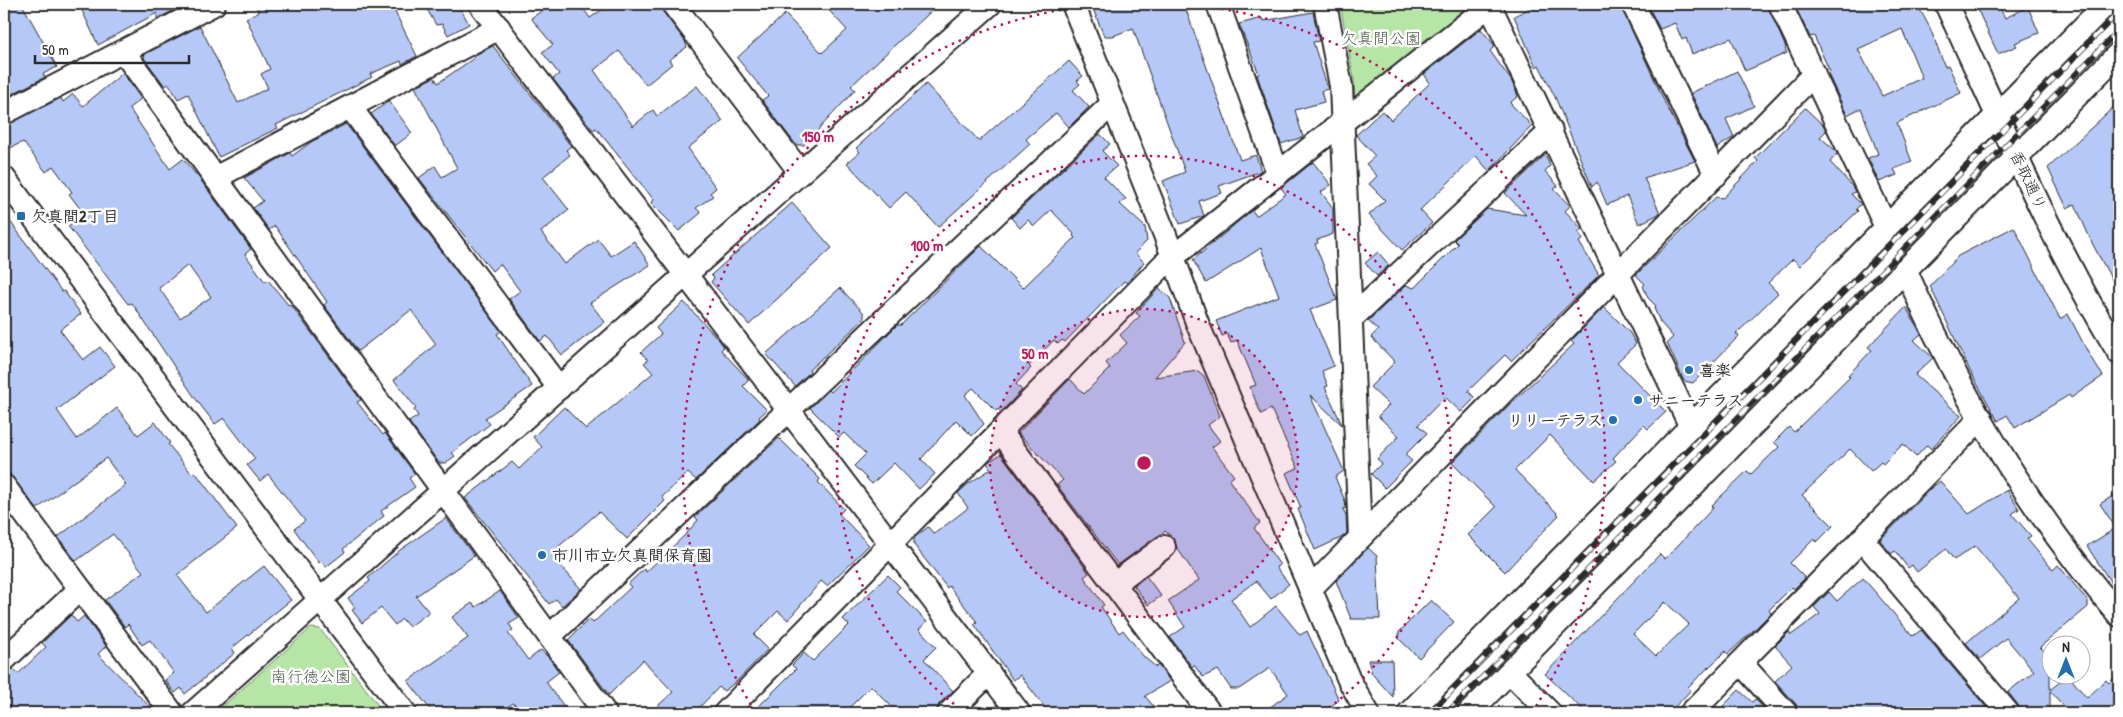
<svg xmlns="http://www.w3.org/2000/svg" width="2123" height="717" viewBox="0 0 2123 717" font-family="'Patrick Hand','Klee One',sans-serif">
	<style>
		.green { fill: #b6e6a5; stroke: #708868 }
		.building { fill: #b5c8f7; stroke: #2b2b2b; fill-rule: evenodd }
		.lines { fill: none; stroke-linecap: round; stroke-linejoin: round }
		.minor-casing { stroke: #2b2b2b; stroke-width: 26 }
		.minor { stroke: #fff; stroke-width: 22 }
		.rail-casing { stroke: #2b2b2b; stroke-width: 5.5 }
		.rail { stroke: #fff; stroke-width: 4; stroke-dasharray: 11; stroke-linecap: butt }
		.ring { fill: none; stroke: #c2185b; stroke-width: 2.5; stroke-dasharray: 2.5 5 }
		.poi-dot { fill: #1f6fb2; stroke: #fff; stroke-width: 2 }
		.labels { text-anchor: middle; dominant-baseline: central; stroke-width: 5; stroke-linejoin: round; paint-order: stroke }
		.park-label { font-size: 16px; fill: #4e5a4a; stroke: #fff }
		.street-label { font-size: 16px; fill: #2b2b2b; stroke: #fff }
		.poi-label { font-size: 16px; font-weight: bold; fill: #2b2b2b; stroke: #fff; text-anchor: start }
		.centre { fill: #c2185b; stroke: #fff; stroke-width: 2.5 }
		.ring-label { font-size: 15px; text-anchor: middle; font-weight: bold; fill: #c2185b; stroke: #fff; stroke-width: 5; stroke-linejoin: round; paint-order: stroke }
	</style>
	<rect width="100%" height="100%" fill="#fff"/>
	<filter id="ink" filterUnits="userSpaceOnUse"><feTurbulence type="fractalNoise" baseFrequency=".02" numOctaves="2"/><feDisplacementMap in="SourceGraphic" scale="10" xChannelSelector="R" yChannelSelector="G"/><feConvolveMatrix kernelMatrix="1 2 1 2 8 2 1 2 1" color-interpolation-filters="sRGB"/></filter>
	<g filter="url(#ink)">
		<!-- green -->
		<g class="green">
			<path d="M1340,4H1472V7L1355,102L1354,79Z"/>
			<path d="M311,628L320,629L384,713H215Z"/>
		</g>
		<!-- building -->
		<g class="building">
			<path d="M4,4H22L57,67L43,74L45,77L4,98Z"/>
			<path d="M79,4H181L182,6L157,19V13L98,45Z"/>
			<path d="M255,4H391L417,56L402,64L401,61L370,74L372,77L276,125L278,128L219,157L188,94L178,99L169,84L165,86L144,58L145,54L200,26L238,103L268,88L261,74L270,69L246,18L259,12Z"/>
			<path d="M424,4H458L469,24L448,35L442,24L436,25Z"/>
			<path d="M552,4H580L590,18L610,4H660L663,12L685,41L687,47L669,60L672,64L646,85L619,51L594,70L633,126L653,110L657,116L697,86L723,121L688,148L716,188L710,193L713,196L696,208L701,213L679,231L651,203L654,200L596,128L593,130L553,79L559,74L542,52L553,45L531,18Z"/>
			<path d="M823,4H939L851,86L855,90L804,145H796L762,100L768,96L737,58L785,14L822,53L847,30Z"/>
			<path d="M1091,4H1184L1240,160L1256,155L1261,171L1219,186L1222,193L1199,201L1204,216L1180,224L1163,181L1185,172L1133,28L1113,36H1104Z"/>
			<path d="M1539,4H1620L1666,105L1695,161L1644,178L1660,213L1657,215L1639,224L1627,196L1607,205L1597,182L1592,187L1555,97L1539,65L1536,67L1514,16Z"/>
			<path d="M1647,4H1767L1786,48L1785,49L1787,53L1745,71L1731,38L1692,54L1686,38L1682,40L1675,23L1660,29Z"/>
			<path d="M1794,4H1917L1930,28L1945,67L1948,65L1961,93L1897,123L1912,162L1894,169L1897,175L1879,182L1868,158L1878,154L1861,108L1847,115L1828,74L1830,72L1814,36L1810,37ZM1902,29L1922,78L1882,96L1858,49Z"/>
			<path d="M1975,4H1998L2005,18L2028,7L2039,33L2015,43L2017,46L1998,54Z"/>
			<path d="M1313,12L1319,41L1313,42L1328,89L1321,91L1324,102L1295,110L1303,137L1281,144L1257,75L1259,74L1239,24L1262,18L1263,21Z"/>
			<path d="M1481,29L1495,46L1490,51L1511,80L1518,96L1510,103L1532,126L1489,171L1476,156L1420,210L1432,223L1402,250L1369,215L1385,200L1369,184L1377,176L1366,164L1375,156L1356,135L1382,111L1391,120L1430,83L1424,74Z"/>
			<path d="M493,46L571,146L566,150L570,155L543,177L569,210L541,232L565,264L598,239L611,256L634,241L650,265L590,303L605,322L562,355L547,336L540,341L509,299L520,291L500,264L492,271L419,178L435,166L442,177L457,168L415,87L434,77L438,83L474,58L473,56Z"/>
			<path d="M1069,61L1083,76L1077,81L1080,84L1073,90L1089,107L1069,127L1056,113L1026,139L1030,144L938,227L906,192L889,208L847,163L860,152L856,148L926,84L979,141Z"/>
			<path d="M1737,71L1754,106L1726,119L1734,137L1717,148L1691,93Z"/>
			<path d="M123,73L141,99L129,108L170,169L183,159L199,178L251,249L245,254L265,282L268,280L289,306L291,305L361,400L357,402L383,435L385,433L415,474L409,478L415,487L381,511L384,516L343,549L345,552L326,567L321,561L319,563L294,529L305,521L268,474L260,481L247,465L255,459L224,418L215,424L195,398L132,303L128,304L68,226L84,214L69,194L72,192L53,166L46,172L23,142L8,149L4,140V126L61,98L63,102L73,94L83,106ZM188,265L211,297L180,318L159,288Z"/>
			<path d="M389,101L412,133L395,146L371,114Z"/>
			<path d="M2119,102V293L2092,243L2075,204L2067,208L2048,168Z"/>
			<path d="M1805,108L1824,126L1826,131L1820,137L1836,151L1837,154L1830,162L1852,186L1855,192L1851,194L1861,204L1856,209L1858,211L1800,266L1793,259L1768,283L1778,293L1736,334L1739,336L1693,383L1684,381L1667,343L1673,337L1660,322L1654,308L1656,306L1648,298L1643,286L1645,284L1636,275L1716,197L1723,198L1758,161L1755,158Z"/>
			<path d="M346,124L501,331L497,334L532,386L485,418L490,424L452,453L455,456L446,463H439L409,422L418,416L414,410L416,408L394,380L436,344L411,310L358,351L324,305L327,302L275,226L269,230L253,208L263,201L244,178L290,153L292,156L311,142Z"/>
			<path d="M1100,134L1110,144L1102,151L1117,166L1104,177L1126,199L1120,204L1145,227L1147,241L1135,253L1144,262L1127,283L1124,281L1065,342L1062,340L1058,344L1054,340L1029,366L1031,368L1016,384L1022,390L1001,412L998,409L996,411L973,388L965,395L984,424L972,436L956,420L921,459L935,474L919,489L894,463L872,484L854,466L866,454L844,433L839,437L810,408L829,390L831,392L897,325H901L981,246L1023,288L1031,280L1075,238L1073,236L1074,234L1051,210L1034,226L1028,220L1020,228L1011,218Z"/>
			<path d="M1544,156H1546L1550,166L1545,171L1558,186L1554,189L1570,206L1565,211L1582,229L1578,232L1583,239L1579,242L1599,275L1511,361L1505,355L1468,391L1475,398L1461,412L1445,397L1418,425L1427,433L1405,455L1412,461L1385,488L1371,474L1382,463L1377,459L1399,436L1378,416L1389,405L1370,387L1395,362L1371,337L1378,330L1368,321L1406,285L1414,288L1458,244L1454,240L1487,209L1526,215L1505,193Z"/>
			<path d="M1313,162L1331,185L1321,192L1333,208V234L1317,240L1318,243L1315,244L1337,300L1310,310L1334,366L1322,371L1328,386L1325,387L1342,425L1310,395L1344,471L1335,477L1345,501L1346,508L1343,509L1346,516L1347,533L1341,538L1315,550L1298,509L1301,508L1286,473L1298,468L1271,409L1261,414L1250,387L1256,385L1237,340L1231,343L1227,334L1222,336L1216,321L1279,296L1261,248L1206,283L1193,260L1252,210L1256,216L1286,194L1281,188Z"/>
			<path d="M792,203L832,248L749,325L711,282L714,278L711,275Z"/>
			<path d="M4,213L62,292L64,291L81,314L60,330L83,360L100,347L115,366L57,410L77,439L117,408L138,435L155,422L170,443L168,444L192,474L195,472L237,528L177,575L206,612L264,566L291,600L232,648L235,653L185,694L181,688L175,693L165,680L174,673L150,640L142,645L128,624L125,627L105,600L143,572L113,534L76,561L58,537L126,485L106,458L37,509L4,467Z"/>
			<path d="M2014,227L2060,319L2068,314L2091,358L2103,376L2071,398L2069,395L2015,428L2007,415L1998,421L1970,371L1930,286L1958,256Z"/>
			<path d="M1378,252L1389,265L1377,276L1365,263Z"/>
			<path d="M840,288L864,313V319L809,370L810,372L795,386L766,354Z"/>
			<path d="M1159,288L1170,298L1185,342L1155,377L1198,371L1204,376L1220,416L1208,425L1220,441L1212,447L1234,476L1229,480L1260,523L1254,528L1280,565L1276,567L1289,584L1271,599L1256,581L1231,599L1250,627L1276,606L1300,635L1307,631L1339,700L1322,713H1262L1288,694L1270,668L1239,689H1231L1218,670L1203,677L1194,665L1192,667L1170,637L1185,627L1168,601L1199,580L1177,548L1174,539L1165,531L1118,565L1057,485L1063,480L1018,433L1070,379L1084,394L1110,368L1106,363L1127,343L1120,335L1140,316L1136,313Z"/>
			<path d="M684,302L720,341L724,347L721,350L749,380L743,386L767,410L759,417L760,419L696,480L688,473L662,497L665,501L627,539L599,512L558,547L562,552L554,558L581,589L562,606L556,599L549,604L465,498L512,462L519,469L542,447L533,437L564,407L586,429L653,373L644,363L648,360L641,352L661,334L656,328Z"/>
			<path d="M1604,307L1630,333L1636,344L1617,362L1666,412L1648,429L1644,425L1613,458L1616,461L1594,481L1550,435L1515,470L1559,515L1505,572L1468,535L1496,507L1452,463L1508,406L1574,344L1571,341Z"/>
			<path d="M1906,307L1921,334L1914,340L1933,358L1915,375L1961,416L1931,449L1927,445L1916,457L1903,444L1883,464L1881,462L1871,471L1850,449L1802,495L1833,526L1817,542L1814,539L1790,563L1805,578L1794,589L1792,587L1769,610L1771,613L1758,626L1728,654L1726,651L1688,687L1691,690L1669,713H1586L1545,674L1660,554L1665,559L1713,508L1711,506L1747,471L1751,474L1779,447L1774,442L1789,427L1794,432L1850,377L1848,375L1872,350L1868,347ZM1665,602L1689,624L1656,656L1633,634Z"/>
			<path d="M779,438L820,479L818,482L844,509L839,514L869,545L827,586L821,581L788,620L778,611L754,635L768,649L737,681L724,691L719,687L694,713H650L673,692L643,660L609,695L568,640L589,619L593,623L631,587L628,584L644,569L646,572L686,534L698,520L695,517Z"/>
			<path d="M1001,454L1089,573L1084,577L1104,605L1101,607L1119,633L1123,630L1144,657L1156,667L1158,665L1170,681L1145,696L1159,713H1049L1020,675L1013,680L974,624L977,622L949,586L947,588L914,545V538L928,527L934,534L968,508L958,493L968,484L991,469L987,463Z"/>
			<path d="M1940,481L1969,514L2007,490L2019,509L2012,514L2031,536L2027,539L2053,570L2058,565L2088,601V607L2040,647L2050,657V690L2068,675L2087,698L2106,680L2109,683L2119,673V713H2070L2050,691V708L2044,713H2021L2018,705L2008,692L2034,671L2006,638L1980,659L1966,643L2019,598L1975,546L1954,560L1946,549L1917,572L1912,565L1908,568L1895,551L1891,554L1880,540L1931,488Z"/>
			<path d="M2119,492V595L2087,546L2116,528L2100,504Z"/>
			<path d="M446,518L474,556L416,596L429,612L409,627L402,619L395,625L381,608L362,623L352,610L355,608L348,598L370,581L368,578L400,550Z"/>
			<path d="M1368,548L1377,556L1380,619H1351L1336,581Z"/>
			<path d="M888,575L900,587L896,591L927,622L919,629L936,647L924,659L953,691L939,704L936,713H898L871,686L844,713H752L796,669L792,665L804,653L813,661L849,625L843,619Z"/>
			<path d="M1146,576L1161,596L1148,605L1134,586Z"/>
			<path d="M1863,578L1913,636L1921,630L1991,713H1799L1796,704L1775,681L1792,665L1775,646L1789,632L1791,635L1820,614L1814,607L1829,592L1837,601Z"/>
			<path d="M500,591L519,618L509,624L513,630L508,633L528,660L541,650L550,659L559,672L546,682L569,713H524L513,703L499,713H433L408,681L468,638L452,617L472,603L476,607Z"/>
			<path d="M1431,600L1454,622L1419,658L1399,639V632Z"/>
			<path d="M71,615L77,622L84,616L106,646L98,654L156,713H4V673L13,669L18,674L46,647L42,643Z"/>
			<path d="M1368,660H1392L1393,697L1372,674Z"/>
			<path d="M1739,690L1752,702L1755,699L1769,713H1716Z"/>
		</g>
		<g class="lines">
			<!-- minor casing -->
			<g class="minor-casing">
				<g id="minor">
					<path d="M480,4L1019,713"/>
					<path d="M673,4L800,172"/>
					<path d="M1073,4L1165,235L1198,325L1349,680L1368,713"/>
					<path d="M1218,4L1278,174"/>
					<path d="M1325,4L1341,86L1360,537"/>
					<path d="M1489,4L1691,427"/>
					<path d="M1633,4L1716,175"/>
					<path d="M1780,4L1886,227"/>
					<path d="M1946,4C2001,121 2051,242 2119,353"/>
					<path d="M123,51L605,713"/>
					<path d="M350,107L559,388"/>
					<path d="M4,113L214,4"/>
					<path d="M4,178L405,713"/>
					<path d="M215,178L499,28"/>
					<path d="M1905,269C1959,393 2031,513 2119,615"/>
					<path d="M1351,319L1551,131"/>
					<path d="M1001,432L1210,713"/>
					<path d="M4,486L172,713"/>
					<path d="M1862,539L2008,713"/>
					<path d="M1114,584L1164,547"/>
					<path d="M1310,589L1814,74"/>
					<path d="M550,636L1112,104"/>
					<path d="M4,660L80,589"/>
					<path d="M1741,663L1786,713"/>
					<path d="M1510,672L1550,713"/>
					<path d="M193,713L990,4"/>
					<path d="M725,713L1164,264L1490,5"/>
					<path d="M949,713L989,673"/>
					<path d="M1409,713L2106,4"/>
					<path d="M1469,713L2119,53"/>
					<path d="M1691,713L1981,418"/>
				</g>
			</g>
			<!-- minor -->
			<use href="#minor" class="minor"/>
			<!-- rail casing -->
			<g class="rail-casing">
				<g id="rail">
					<path d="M1430,713L2119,12"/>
					<path d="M1447,713L2119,30"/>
				</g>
			</g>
			<!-- rail -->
			<use href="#rail" class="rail"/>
		</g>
	</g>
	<!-- distance rings -->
	<circle cx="1144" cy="463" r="154" fill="#c2185b" fill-opacity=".12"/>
	<g class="ring">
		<circle cx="1144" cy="463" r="154"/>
		<path d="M966 713A307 307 0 1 1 1322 713"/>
		<path d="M755 711A461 461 0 0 1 1104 4M1184 4A461 461 0 0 1 1533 711"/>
	</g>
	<!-- markers -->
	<g class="poi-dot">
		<rect x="16" y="211" width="10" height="10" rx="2.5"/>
		<circle cx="1689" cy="370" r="5"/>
		<circle cx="1638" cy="400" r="5"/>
		<circle cx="1613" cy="420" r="5"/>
		<circle cx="542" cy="555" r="5"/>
	</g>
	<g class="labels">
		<!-- park labels -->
		<g class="park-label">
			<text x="1381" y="38">欠真間公園</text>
			<text x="311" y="676">南行徳公園</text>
		</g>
		<!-- street labels -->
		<g class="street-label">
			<text transform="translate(2029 180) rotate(65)">香取通り</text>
		</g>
		<!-- poi labels -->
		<g class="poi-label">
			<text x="31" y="216">欠真間2丁目</text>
			<text x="1699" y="370">喜楽</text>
			<text x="1648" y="400">サニーテラス</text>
			<text x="1603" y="420" text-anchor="end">リリーテラス</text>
			<text x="552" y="555">市川市立欠真間保育園</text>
		</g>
	</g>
	<circle cx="1144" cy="463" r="8" class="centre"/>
	<g class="ring-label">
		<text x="818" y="142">150 m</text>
		<text x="927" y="251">100 m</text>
		<text x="1035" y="359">50 m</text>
	</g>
	<!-- margin -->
	<rect width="2123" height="717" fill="none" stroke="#fff" stroke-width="20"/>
	<rect x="10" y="10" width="2103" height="697" fill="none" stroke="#2b2b2b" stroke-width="2" filter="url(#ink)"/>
	<!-- north arrow -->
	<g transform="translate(2066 660)"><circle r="24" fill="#ffffff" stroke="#aaaaaa"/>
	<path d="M0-4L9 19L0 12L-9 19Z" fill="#1f6fb2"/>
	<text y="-8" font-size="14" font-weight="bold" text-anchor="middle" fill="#2b2b2b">N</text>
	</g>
	<!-- scale -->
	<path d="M35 55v8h154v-8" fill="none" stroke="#2b2b2b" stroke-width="2.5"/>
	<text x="42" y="55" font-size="15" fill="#2b2b2b" stroke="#ffffff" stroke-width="4" paint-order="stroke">50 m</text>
</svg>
